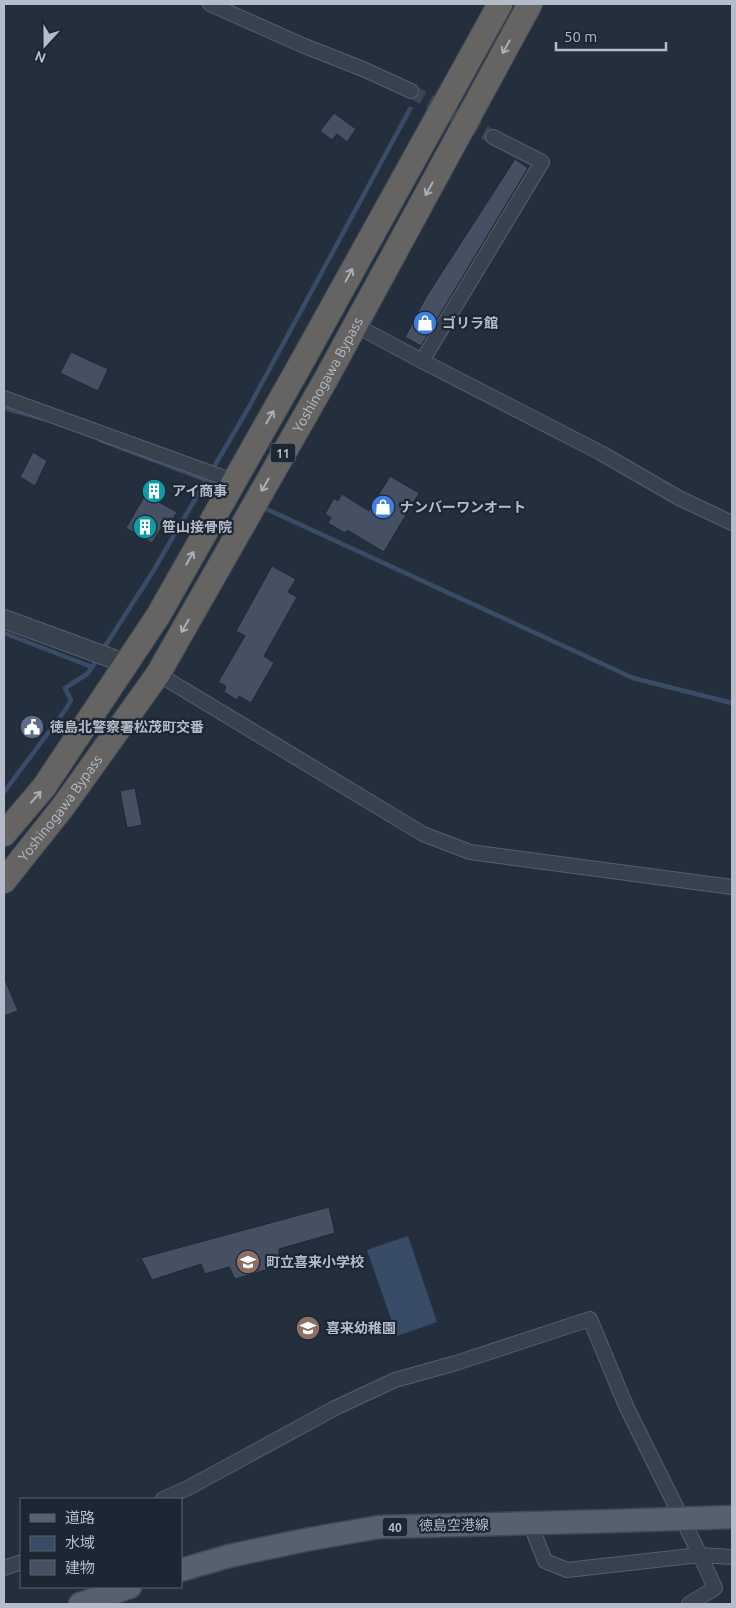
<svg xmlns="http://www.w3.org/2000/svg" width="736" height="1608" viewBox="0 0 736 1608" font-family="Ubuntu,'Noto Sans JP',sans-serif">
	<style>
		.water { fill: #394c67 }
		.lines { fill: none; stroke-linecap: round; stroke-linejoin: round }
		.stream { stroke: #394c67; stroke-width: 4.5 }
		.building { fill: #455162; stroke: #1f2835 }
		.minor-tunnel { stroke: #3a4453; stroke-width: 14; stroke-dasharray: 14 7; stroke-linecap: butt }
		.minor-casing { stroke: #565f6c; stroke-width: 16 }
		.tertiary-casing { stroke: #565f6c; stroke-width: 20 }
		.primary-casing { stroke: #414a57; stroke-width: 25 }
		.trunk-casing { stroke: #434c59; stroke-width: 26 }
		.minor { stroke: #38414e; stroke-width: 14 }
		.tertiary { stroke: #38414e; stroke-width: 18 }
		.primary { stroke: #56606e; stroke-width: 22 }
		.trunk { stroke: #656462; stroke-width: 24 }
		.primary-bridge-casing { stroke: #414a57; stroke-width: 25; stroke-linecap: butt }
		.primary-bridge { stroke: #56606e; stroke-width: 22 }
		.oneway { stroke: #a8afba }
		.labels { text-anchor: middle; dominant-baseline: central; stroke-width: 4.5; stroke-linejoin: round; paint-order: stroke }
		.shield { fill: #1d2633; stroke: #878f9c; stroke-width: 1 }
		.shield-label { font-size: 12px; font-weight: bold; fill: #b4bcc9 }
		.poi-label { font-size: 14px; font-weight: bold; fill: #b4bcc9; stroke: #1d2633; text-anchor: start }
		.street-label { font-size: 14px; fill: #b4bcc9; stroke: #1d2633 }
	</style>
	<rect width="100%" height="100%" fill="#242f3e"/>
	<!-- water -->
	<path class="water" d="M408,1236L437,1322L397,1336L367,1250Z"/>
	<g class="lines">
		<!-- stream -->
		<g class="stream">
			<path d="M4,408L44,419"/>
			<path d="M100,440L206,480L223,488"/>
			<path d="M211,472L249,407L410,109"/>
			<path d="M262,507L633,678L732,703"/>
			<path d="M4,633L92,667L98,658"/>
			<path d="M102,651L152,573L207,479"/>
			<path d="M4,792L66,709L71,700L65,688L87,674L93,666"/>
		</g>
	</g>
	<!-- building -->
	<g class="building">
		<path d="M334,113L356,129L347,142L337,134L332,140L320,131Z"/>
		<path d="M515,159L528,168L421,346L405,337L426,297Z"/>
		<path d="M71,352L108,369L98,391L60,373Z"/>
		<path d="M33,452L47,461L35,486L20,477Z"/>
		<path d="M390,476L419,493L384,552L347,530L345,533L328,523L331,518L325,514L334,498L338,501L342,494L369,511Z"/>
		<path d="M155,478L164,484L155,500L177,512L171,522L167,519L152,543L126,528Z"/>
		<path d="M272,566L296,579L288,592L297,597L264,656L274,663L251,703L239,696L237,700L224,692L226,686L218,682L245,636L236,631Z"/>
		<path d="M34,715L45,725L40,735L33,738L26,733L23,724L24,719Z"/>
		<path d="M135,788L142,825L127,828L120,791Z"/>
		<path d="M4,977L18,1011L4,1016Z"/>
		<path d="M329,1207L335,1233L279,1249V1266L235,1279L229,1267L205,1274L201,1264L152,1280L141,1258Z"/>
	</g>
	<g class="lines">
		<!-- minor-tunnel -->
		<path class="minor-tunnel" d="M411,91L493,137"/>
		<!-- minor casing -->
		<g class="minor-casing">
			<g id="minor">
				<path d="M210,4L302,45L363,69L411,91"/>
				<path d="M355,325L422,361L601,453L679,498L732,523"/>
				<path d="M422,361L542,162L493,137"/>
				<path d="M4,398L233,481"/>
				<path d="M158,674L423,834L470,852L732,887"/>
				<path d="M163,1499L188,1488L335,1408L395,1380L456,1363L590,1319L626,1406L700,1555L715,1588L689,1604"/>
				<path d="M530,1523L545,1561L567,1570L700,1555L732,1557"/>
				<path d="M4,1568L21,1562"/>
			</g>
		</g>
		<!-- tertiary casing -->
		<g class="tertiary-casing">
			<path id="tertiary" d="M4,619L127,664"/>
		</g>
		<!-- primary casing -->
		<g class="primary-casing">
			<g id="primary">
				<path d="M181,1570L229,1556L305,1540L379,1527L614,1521"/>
				<path d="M80,1604L130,1587"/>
			</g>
		</g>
		<!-- trunk casing -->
		<g class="trunk-casing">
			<g id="trunk">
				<path d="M4,834L44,787L158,616L299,367L500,4"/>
				<path id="s1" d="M4,881L62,808L158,674L326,379L530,4"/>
			</g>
		</g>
		<!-- minor -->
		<use href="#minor" class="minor"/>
		<!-- tertiary -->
		<use href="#tertiary" class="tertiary"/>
		<!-- primary -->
		<use href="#primary" class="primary"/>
		<!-- trunk -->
		<use href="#trunk" class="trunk"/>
		<!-- primary-bridge casing -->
		<g class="primary-bridge-casing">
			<path id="primary-bridge" d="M614,1521L732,1517"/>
		</g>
		<!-- primary-bridge -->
		<use href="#primary-bridge" class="primary-bridge"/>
	</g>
	<!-- one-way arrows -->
	<defs><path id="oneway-shaft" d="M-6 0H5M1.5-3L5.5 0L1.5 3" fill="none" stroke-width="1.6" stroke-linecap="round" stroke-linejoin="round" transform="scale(1.25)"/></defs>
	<g class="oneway">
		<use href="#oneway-shaft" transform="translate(506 47) rotate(119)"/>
		<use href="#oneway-shaft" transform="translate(429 189) rotate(119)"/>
		<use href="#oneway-shaft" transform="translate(349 275) rotate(-62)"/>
		<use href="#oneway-shaft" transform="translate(270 417) rotate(-60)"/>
		<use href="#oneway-shaft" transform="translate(265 485) rotate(120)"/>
		<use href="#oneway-shaft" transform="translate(190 558) rotate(-61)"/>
		<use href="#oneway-shaft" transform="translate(185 626) rotate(120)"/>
		<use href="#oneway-shaft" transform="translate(36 797) rotate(-49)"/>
	</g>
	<!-- icons -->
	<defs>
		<g id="shop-disc" transform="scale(1.25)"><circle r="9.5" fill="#3f7fe0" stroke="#1d2633"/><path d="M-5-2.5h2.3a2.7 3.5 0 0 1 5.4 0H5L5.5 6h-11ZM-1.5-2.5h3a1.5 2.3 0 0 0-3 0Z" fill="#fff"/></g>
		<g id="building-disc" transform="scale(1.25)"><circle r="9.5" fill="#0f9aa8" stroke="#1d2633"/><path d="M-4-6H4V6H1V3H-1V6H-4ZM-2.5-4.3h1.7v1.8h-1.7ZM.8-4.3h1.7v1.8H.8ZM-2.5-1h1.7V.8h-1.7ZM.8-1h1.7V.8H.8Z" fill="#fff"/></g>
		<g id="civic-disc" transform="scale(1.25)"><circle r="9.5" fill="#5c6f8a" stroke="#1d2633"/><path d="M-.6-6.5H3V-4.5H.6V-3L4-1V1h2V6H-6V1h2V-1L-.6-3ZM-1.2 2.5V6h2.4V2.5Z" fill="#fff"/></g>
		<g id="school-disc" transform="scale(1.25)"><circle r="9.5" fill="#8d6e63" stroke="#1d2633"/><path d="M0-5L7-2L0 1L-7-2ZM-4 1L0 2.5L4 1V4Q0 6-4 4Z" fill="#fff"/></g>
	</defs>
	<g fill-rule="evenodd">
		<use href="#shop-disc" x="425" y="323"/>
		<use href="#building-disc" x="154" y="491"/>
		<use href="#shop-disc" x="383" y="507"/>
		<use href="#building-disc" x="145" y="527"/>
		<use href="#civic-disc" x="32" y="727"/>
		<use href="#school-disc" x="248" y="1262"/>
		<use href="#school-disc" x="308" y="1328"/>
	</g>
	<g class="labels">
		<!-- shield labels -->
		<g class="shield">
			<rect x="270.5" y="443.5" width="25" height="19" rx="4"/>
			<rect x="382.5" y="1517.5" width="25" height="19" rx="4"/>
		</g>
		<g class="shield-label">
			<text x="283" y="453">11</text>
			<text x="395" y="1527">40</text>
		</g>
		<!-- poi labels -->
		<g class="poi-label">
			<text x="442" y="323">ゴリラ館</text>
			<text x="172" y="491">アイ商事</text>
			<text x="400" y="507">ナンバーワンオート</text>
			<text x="162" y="527">笹山接骨院</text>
			<text x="50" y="727">徳島北警察署松茂町交番</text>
			<text x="266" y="1262">町立喜来小学校</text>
			<text x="326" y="1328">喜来幼稚園</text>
		</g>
		<!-- street labels -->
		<g class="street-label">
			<text stroke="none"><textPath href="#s1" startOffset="602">Yoshinogawa Bypass</textPath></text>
			<text stroke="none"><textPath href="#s1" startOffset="92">Yoshinogawa Bypass</textPath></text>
			<text transform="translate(454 1525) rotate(-1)">徳島空港線</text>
		</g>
	</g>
	<!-- border -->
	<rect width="736" height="1608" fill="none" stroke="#b4bcc9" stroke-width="10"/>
	<!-- legend -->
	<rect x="20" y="1498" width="162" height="90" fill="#1d2633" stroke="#59626f"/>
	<rect x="30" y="1514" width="25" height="8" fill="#56606e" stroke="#59626f"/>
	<text x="65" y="1523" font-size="15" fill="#b4bcc9">道路</text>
	<rect x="30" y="1536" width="25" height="15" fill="#394c67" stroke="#59626f"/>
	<text x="65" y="1548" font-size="15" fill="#b4bcc9">水域</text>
	<rect x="30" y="1560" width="25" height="15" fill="#455162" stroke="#59626f"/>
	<text x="65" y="1573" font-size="15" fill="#b4bcc9">建物</text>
	<!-- north arrow -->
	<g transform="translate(45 45) rotate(201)" stroke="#1d2633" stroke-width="4" paint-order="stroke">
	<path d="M0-4L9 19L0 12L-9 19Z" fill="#b4bcc9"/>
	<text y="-8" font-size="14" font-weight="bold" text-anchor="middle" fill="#b4bcc9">N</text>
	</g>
	<!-- scale -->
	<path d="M556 42v8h110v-8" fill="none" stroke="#b4bcc9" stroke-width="2.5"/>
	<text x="564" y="42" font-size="15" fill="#b4bcc9" stroke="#1d2633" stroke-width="4" paint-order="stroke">50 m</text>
</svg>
